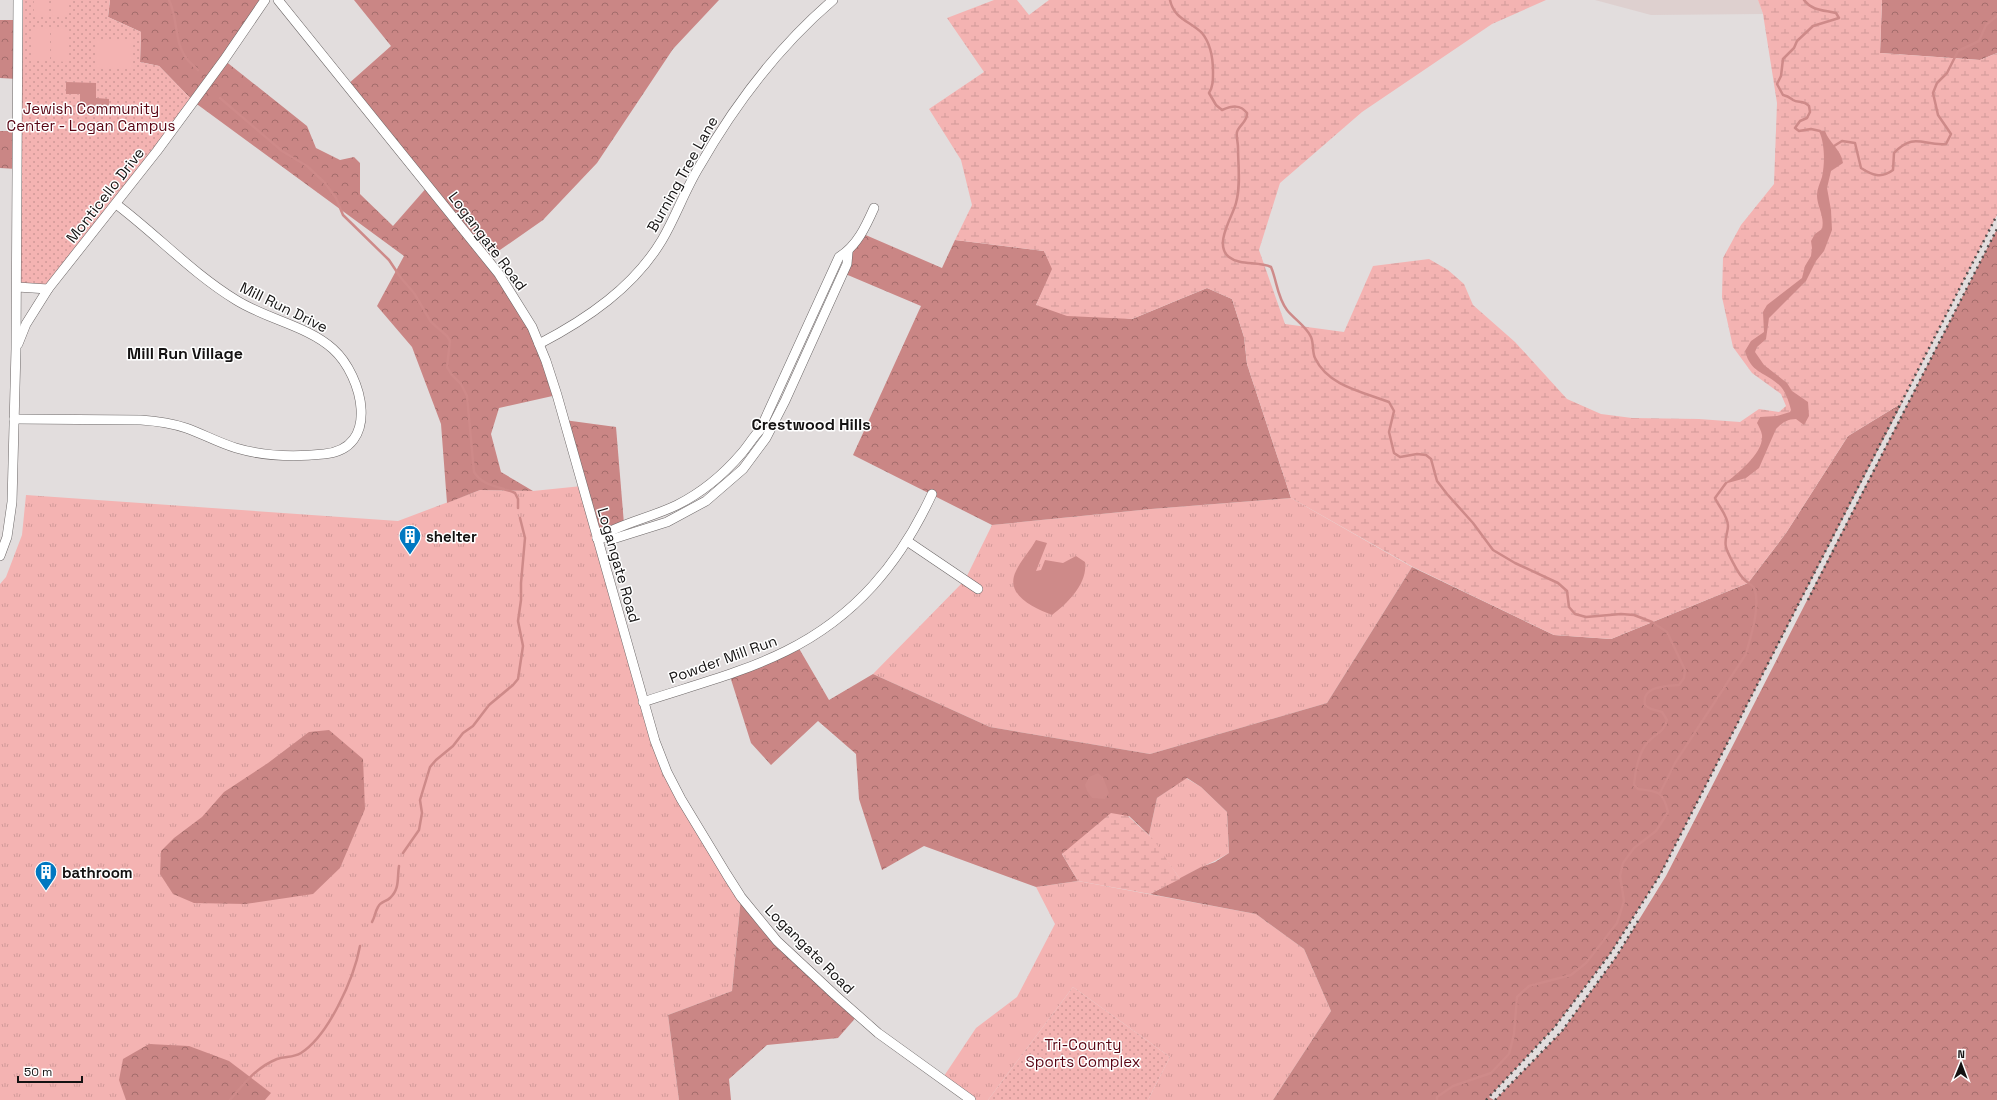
<svg xmlns="http://www.w3.org/2000/svg" width="1997" height="1100" viewBox="0 0 1997 1100" font-family="'Space Grotesk',sans-serif">
	<style>
		.built { fill: #ded0cf }
		.grass { fill: url(#grass-tufts) }
		.forest { fill: url(#forest-crowns) }
		.wetland { fill: url(#wetland-marsh) }
		.park { fill: url(#park-dots) }
		.garden { fill: #f4b3b2 }
		.water { fill: #ce8a89 }
		.lines { fill: none; stroke-linecap: round; stroke-linejoin: round }
		.stream { stroke: #ce8a89; stroke-width: 2.5 }
		.minor-casing { stroke: #6c6767; stroke-width: 10 }
		.minor { stroke: #fff; stroke-width: 9 }
		.rail { stroke: #4f4c4c; stroke-width: 2.5; stroke-dasharray: 2 4; stroke-linecap: butt }
		.labels { text-anchor: middle; dominant-baseline: central; stroke-width: 3; stroke-linejoin: round; paint-order: stroke }
		.park-label { font-size: 15px; fill: #580413; stroke: #fff }
		.street-label { font-size: 15px; fill: #141212; stroke: #fff }
		.poi-label { font-size: 15px; font-weight: bold; fill: #141212; stroke: #fff; text-anchor: start }
		.neighbourhood-label { font-size: 16px; font-weight: bold; fill: #141212; stroke: #fff }
	</style>
	<defs>
		<pattern id="grass-tufts" width="24" height="20" patternUnits="userSpaceOnUse"><rect width="24" height="20" fill="#f4b3b2"/><path d="M3 7l-1-3M5 7V3M7 7l1-3M15 17l-1-3M17 17v-4M19 17l1-3" fill="none" stroke="#d09998"/></pattern>
		<pattern id="forest-crowns" width="20" height="18" patternUnits="userSpaceOnUse"><rect width="20" height="18" fill="#ca8685"/><path d="M2 6a3 3 0 1 1 6 0M12 15a3 3 0 1 1 6 0" fill="none" stroke="#a36c6b"/></pattern>
		<pattern id="wetland-marsh" width="20" height="14" patternUnits="userSpaceOnUse"><rect width="20" height="14" fill="#f4b3b2"/><path d="M1 5h8M5 5V1M11 12h8M15 12V8" fill="none" stroke="#d09998"/></pattern>
		<pattern id="park-dots" width="8" height="8" patternUnits="userSpaceOnUse"><rect width="8" height="8" fill="#f4b3b2"/><path d="M2 2h.1M6 6h.1" fill="none" stroke="#d09998" stroke-width="1.8" stroke-linecap="round"/></pattern>
	</defs>
	<rect width="100%" height="100%" fill="#e2dddd"/>
	<!-- built -->
	<path class="built" d="M1595,0H1758L1763,14L1651,15Z"/>
	<!-- grass -->
	<g class="grass">
		<path d="M582,486L667,772L741,897L732,991L668,1015L679,1100H0V584L6,577L22,535L26,495L398,521L480,490L533,491Z"/>
		<path d="M1291,498L1412,567L1327,703L1150,754L990,727L873,674L965,580L992,525L1151,509Z"/>
		<path d="M1186,778L1201,787L1227,812L1229,853C1213,863 1195,869 1180,879L1149,835L1157,798Z"/>
		<path d="M1078,881L1256,914L1304,949L1331,1011L1273,1100H1148L1170,1057L1073,987L988,1100H971L942,1079L976,1028L1017,997L1055,924L1036,887Z"/>
	</g>
	<!-- forest -->
	<g class="forest">
		<path d="M110,0H265L224,60L307,126L316,148L340,160L354,157L360,163V194L393,226L428,186L347,85L391,46L354,0H719L673,49L597,163L543,220L487,259L532,327L557,395L499,408L491,434L501,472L533,491L480,490L447,503L441,424L412,347L377,306L404,256L194,102L159,66L140,62L141,32L108,17Z"/>
		<path d="M1882,0H1997V53L1980,60L1880,53Z"/>
		<path d="M0,20H18L17,79L0,78Z"/>
		<path d="M0,131H17L16,169L0,168Z"/>
		<path d="M1997,229V1100H1495L1562,1031L1616,957L1666,876Z"/>
		<path d="M861,233L942,268L955,240L1044,251L1053,269L1036,305L1132,319L1207,288L1232,299L1244,337L1247,364L1291,498L1151,509L992,525L853,455L921,306L843,273L848,252Z"/>
		<path d="M1902,403L1660,875L1610,954L1554,1028L1489,1097L1494,1100H1273L1331,1011L1304,949L1256,914L1150,894L1201,867L1215,862L1229,853L1227,812L1201,787L1187,778L1157,798L1149,835L1129,816L1062,854L1078,881L1036,887L924,846L882,870L859,799L856,754L818,721L771,765L751,743L729,673L797,645L829,700L873,674L990,727L1150,754L1327,703L1412,567L1554,635L1611,639L1748,583L1786,533L1848,436Z"/>
		<path d="M564,420L616,427L624,524L597,538Z"/>
		<path d="M329,730L363,759L365,809L340,868L313,894L245,904L194,903L173,894L160,874L161,851L174,838L202,817L224,792L268,763L309,732Z"/>
		<path d="M741,897L756,916L858,1015L838,1038L767,1045L729,1079L731,1100H679L668,1015L732,991Z"/>
		<path d="M149,1044L189,1046L229,1061L271,1093L265,1100H126L119,1080L123,1059Z"/>
	</g>
	<!-- wetland -->
	<g class="wetland">
		<path d="M994,0H1017L1029,15L1049,0H1546L1492,24L1362,112L1280,183L1259,250L1285,324L1344,332L1373,266L1429,259L1448,270L1464,284L1473,305L1515,342L1567,399L1601,414L1632,418L1699,419L1740,422L1759,409L1779,412L1786,406L1781,394L1752,373L1733,347L1722,297L1723,258L1741,225L1774,184L1777,103L1763,14L1758,0H1882L1880,53L1980,60L1997,53V215L1902,403L1848,436L1786,533L1748,583L1611,639L1554,635L1413,567L1291,498L1247,364L1244,337L1232,299L1207,288L1132,319L1067,316L1036,305L1052,269L1044,251L955,240L972,205L961,160L929,109L984,72L947,18Z"/>
		<path d="M1111,813L1128,816L1153,839L1180,879L1150,894L1078,881L1062,854Z"/>
	</g>
	<!-- park -->
	<g class="park">
		<path d="M18,0H110L108,17L141,32L140,62L159,66L194,102L48,289L17,287Z"/>
		<path d="M1073,987L1170,1057L1148,1100H988Z"/>
	</g>
	<!-- garden -->
	<g class="garden">
		<rect x="34" y="0" width="15" height="16"/>
		<path d="M53,0H69V17H52Z"/>
		<rect x="33" y="28" width="17" height="33"/>
		<path d="M52,28H69V62L51,61Z"/>
		<path d="M97,40H131V69L97,68Z"/>
	</g>
	<!-- water -->
	<g class="water">
		<path d="M66,82L96,83V98L109,99V114H80V94H66Z"/>
		<path d="M1819,131H1825C1829,143 1841,149 1843,163L1831,171L1827,188L1831,210L1832,230L1824,251L1816,261L1806,281L1769,318L1766,339L1757,347L1755,352L1764,365L1787,383L1792,391L1808,402L1809,416L1804,425L1796,419C1787,419 1782,423 1776,429L1759,468L1746,478L1724,484C1737,474 1764,453 1762,435C1761,430 1759,427 1757,423L1760,417L1777,416L1790,412L1791,410C1789,402 1785,389 1778,384C1763,371 1751,373 1745,351L1751,341L1764,332L1763,312L1767,305L1802,278L1805,266L1811,256L1812,248L1811,241L1815,234L1822,229C1825,216 1817,207 1817,195C1817,189 1820,183 1822,177C1825,163 1825,144 1819,131Z"/>
		<path d="M1036,540L1047,543L1036,571L1041,570L1045,560L1063,563L1076,556L1085,562C1088,583 1068,603 1052,615C1034,608 1004,595 1016,571C1021,560 1030,551 1036,540Z"/>
		<path d="M1098,773L1103,777L1109,793L1105,799L1092,798L1087,791L1085,785L1089,777Z"/>
	</g>
	<g class="lines">
		<!-- stream -->
		<g class="stream">
			<path d="M169,0C178,18 174,43 187,59C190,63 195,67 198,70"/>
			<path d="M1170,0C1174,19 1190,21 1202,33C1211,44 1213,59 1213,72C1213,80 1213,87 1209,93L1216,105L1222,110C1232,106 1240,104 1247,113C1248,121 1239,125 1237,132C1236,136 1238,143 1238,147C1238,165 1241,185 1236,203C1233,216 1213,245 1229,257C1240,266 1258,261 1271,267C1277,281 1277,297 1287,310C1294,319 1306,326 1311,337C1314,344 1312,352 1315,358C1328,386 1363,392 1389,402L1394,411L1389,432L1394,453L1400,457L1417,454L1426,455L1431,459L1437,481L1447,494L1473,523L1493,550L1515,563L1558,583L1567,591L1569,607L1575,614L1586,617L1621,614L1634,615L1652,622L1667,632L1685,670L1684,678L1679,685C1666,686 1641,686 1645,705L1651,709L1662,712L1667,720C1664,732 1657,733 1649,741C1639,750 1635,772 1634,785L1638,789C1658,791 1663,791 1668,812L1656,831L1634,848L1623,863L1620,876L1624,901L1617,923L1586,963L1571,975L1529,986L1517,997L1514,1034L1509,1054L1491,1073L1453,1086L1437,1097V1100"/>
			<path d="M1804,0C1812,11 1824,10 1836,13L1839,18L1813,26L1797,41L1794,48L1783,59L1781,76L1777,84L1783,95C1788,96 1789,97 1793,100C1798,103 1804,100 1809,106L1810,112L1807,118L1800,121L1795,128L1799,131L1811,129L1820,131"/>
			<path d="M220,98L282,151L307,166L325,183L336,198L343,215L389,260L401,278L414,293L431,322L447,336L450,341L447,367L452,375L461,384L467,396L474,472C483,487 500,486 515,493L518,499V508"/>
			<path d="M1834,146L1842,141L1855,143L1861,168C1872,175 1881,179 1893,170L1894,153C1914,132 1923,146 1946,144L1951,134L1938,115L1933,93L1937,83L1947,73L1958,51L1979,41L1986,25L1997,16"/>
			<path d="M1660,793L1675,763L1746,654C1751,635 1760,609 1755,590C1753,584 1745,582 1742,577C1738,573 1727,552 1726,547C1724,540 1728,532 1728,526C1728,516 1719,507 1715,498L1726,483"/>
			<path d="M403,853L419,830L422,813L420,800L430,767L436,760L453,746L463,733L473,726L489,705L513,685L518,679L523,646L518,621L521,600V583L525,538L520,518"/>
			<path d="M372,922C375,917 375,912 378,907C381,901 386,902 390,898C400,889 397,878 399,866"/>
			<path d="M230,1100C244,1083 257,1067 277,1059C285,1056 293,1058 301,1053C329,1035 354,978 360,946"/>
		</g>
		<!-- minor casing -->
		<g class="minor-casing">
			<g id="minor">
				<path d="M278,0L499,274L532,327L546,361L557,395L655,741L667,772L681,799L727,875L741,897L777,941L835,995L878,1033L971,1100"/>
				<path d="M17,287L48,289"/>
				<path d="M18,344L26,324L48,289L157,151L224,60L265,0"/>
				<path d="M539,344C587,319 634,287 662,240C676,216 685,190 699,167C735,104 778,47 833,0"/>
				<path d="M14,419L141,420C156,421 171,423 186,428C203,434 219,443 236,448C263,456 296,457 324,454C381,449 363,376 333,349C308,326 266,319 236,300C192,273 157,235 116,204"/>
				<path d="M597,538C622,523 650,518 677,505C701,493 723,475 741,454C748,446 753,437 760,430L839,257C857,246 866,226 874,208"/>
				<path d="M597,538H616L667,522L706,501L743,469L766,438L785,401L847,264L848,252"/>
				<path d="M907,541L978,589"/>
				<path d="M0,556L7,537L12,502L16,349L18,0"/>
				<path d="M643,702C691,686 742,673 786,651C855,617 900,563 932,494"/>
			</g>
		</g>
		<!-- minor -->
		<use href="#minor" class="minor"/>
		<!-- rail -->
		<g class="rail">
			<path d="M1808,600L1997,229"/>
			<path d="M1486,1100L1554,1028L1610,954L1660,875L1997,215"/>
			<path d="M1495,1100L1562,1031L1616,957L1638,921"/>
		</g>
	</g>
	<!-- icons -->
	<defs>
		<g id="building-pin" transform="scale(1.15)"><path d="M0 17L-7.5 6A9.5 9.5 0 1 1 7.5 6Z" fill="#0078c1" stroke="#fff"/><path d="M-4-6H4V6H1V3H-1V6H-4ZM-2.5-4.3h1.7v1.8h-1.7ZM.8-4.3h1.7v1.8H.8ZM-2.5-1h1.7V.8h-1.7ZM.8-1h1.7V.8H.8Z" fill="#fff"/></g>
	</defs>
	<g fill-rule="evenodd">
		<use href="#building-pin" x="410" y="536"/>
		<use href="#building-pin" x="46" y="872"/>
	</g>
	<g class="labels">
		<!-- park labels -->
		<g class="park-label">
			<text x="91" y="108">Jewish Community<tspan x="91" dy="17">Center - Logan Campus</tspan></text>
			<text x="1083" y="1044">Tri-County<tspan x="1083" dy="17">Sports Complex</tspan></text>
		</g>
		<!-- street labels -->
		<g class="street-label">
			<text transform="translate(682 174) rotate(-61)">Burning Tree Lane</text>
			<text transform="translate(105 195) rotate(-52)">Monticello Drive</text>
			<text transform="translate(488 241) rotate(53)">Logangate Road</text>
			<text transform="translate(284 307) rotate(26)">Mill Run Drive</text>
			<text transform="translate(619 565) rotate(74)">Logangate Road</text>
			<text transform="translate(723 659) rotate(-20)">Powder Mill Run</text>
			<text transform="translate(810 949) rotate(45)">Logangate Road</text>
		</g>
		<!-- poi labels -->
		<g class="poi-label">
			<text x="426" y="536">shelter</text>
			<text x="62" y="872">bathroom</text>
		</g>
		<!-- neighbourhood labels -->
		<g class="neighbourhood-label">
			<text x="185" y="353">Mill Run Village</text>
			<text x="811" y="424">Crestwood Hills</text>
		</g>
	</g>
	<!-- north arrow -->
	<g transform="translate(1961 1064) rotate(1)" stroke="#ffffff" stroke-width="3" paint-order="stroke">
	<path d="M0-3L7 15L0 10L-7 15Z" fill="#141212"/>
	<text y="-6" font-size="11" font-weight="bold" text-anchor="middle" fill="#141212">N</text>
	</g>
	<!-- scale -->
	<path d="M18 1076v6h64v-6" fill="none" stroke="#141212" stroke-width="2"/>
	<text x="24" y="1076" font-size="12" fill="#141212" stroke="#ffffff" stroke-width="3" paint-order="stroke">50 m</text>
</svg>
